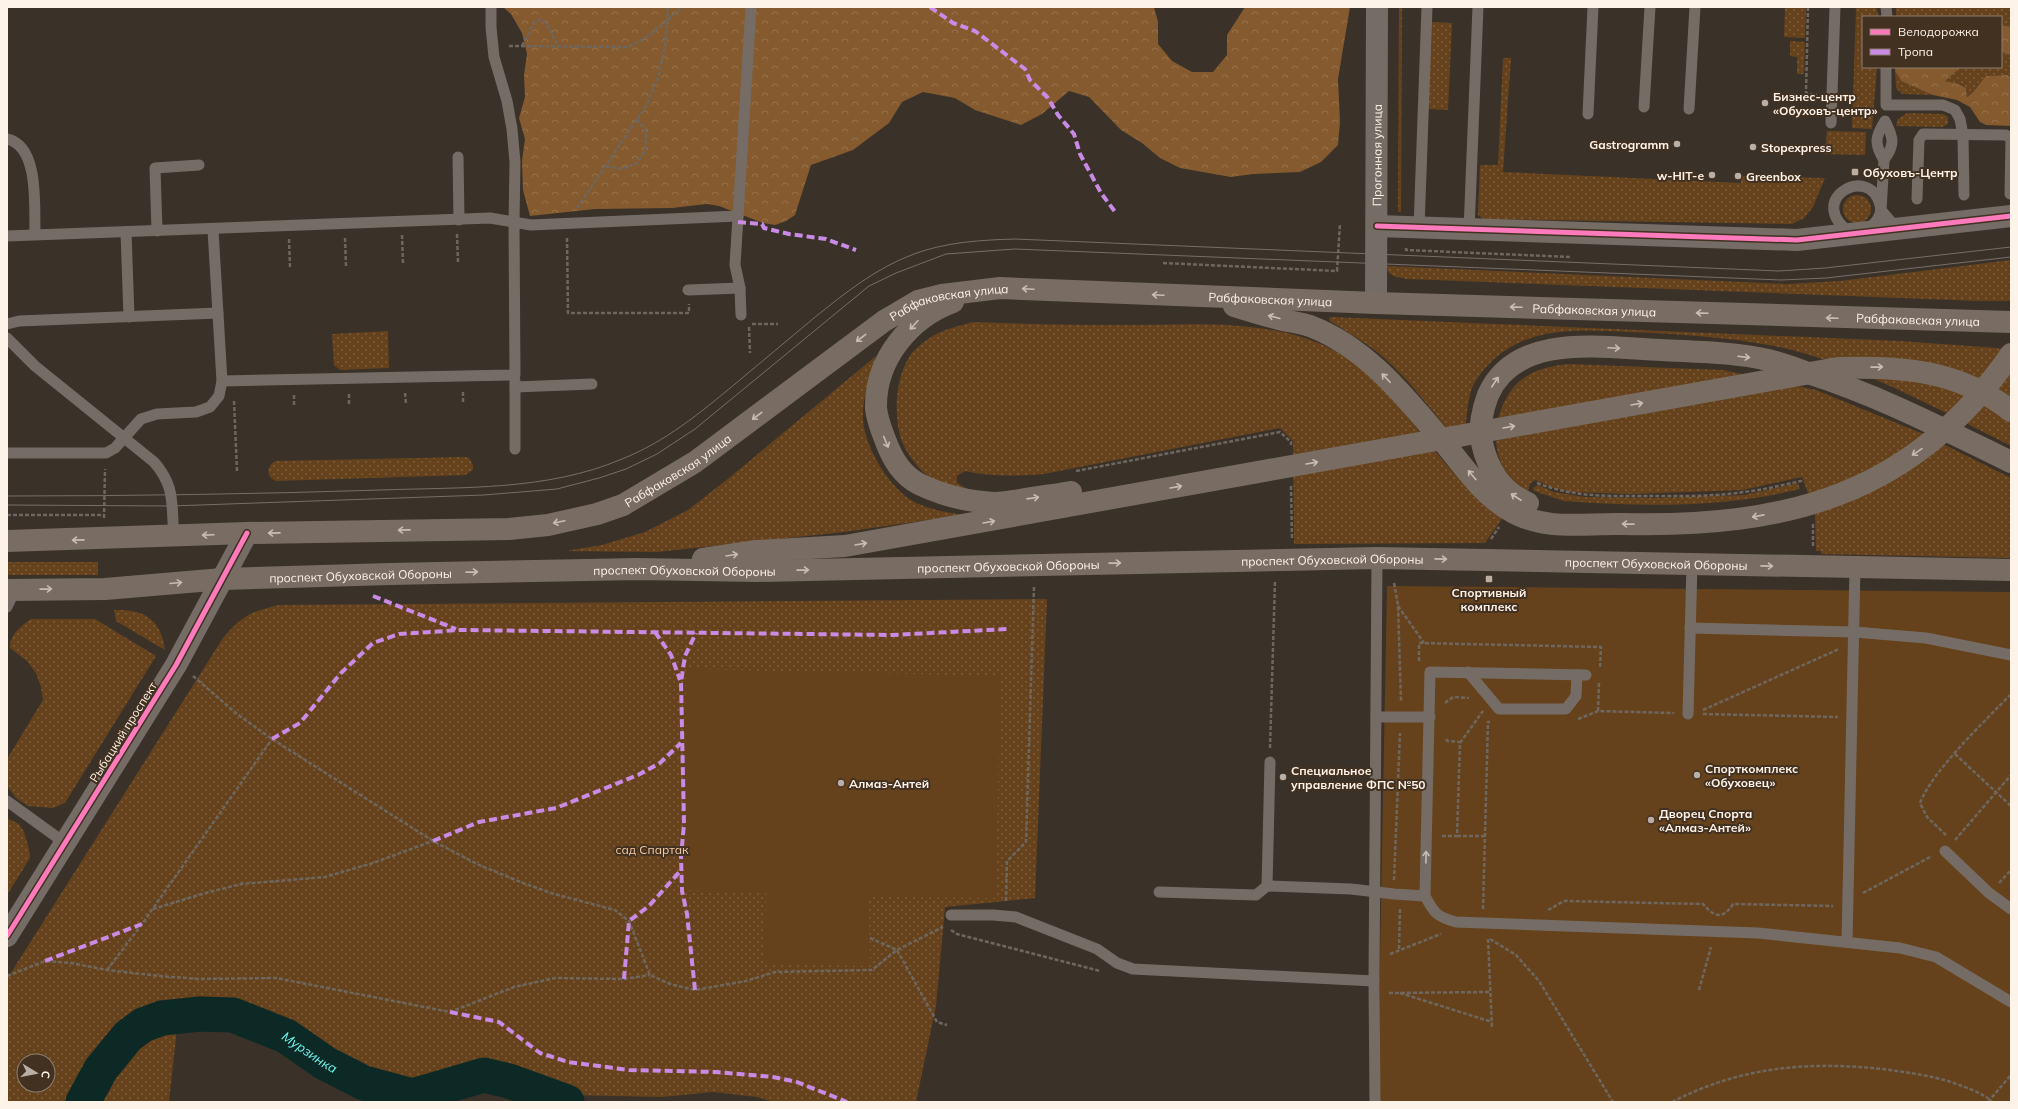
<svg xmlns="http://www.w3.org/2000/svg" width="2018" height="1109" viewBox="0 0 2018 1109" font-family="Mulish,sans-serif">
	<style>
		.green { fill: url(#green-dots); fill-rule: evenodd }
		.forest { fill: url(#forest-crowns) }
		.pitch { fill: #66421c }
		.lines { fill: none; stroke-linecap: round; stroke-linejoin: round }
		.river { stroke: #0d2926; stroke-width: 35 }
		.path { stroke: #6e6760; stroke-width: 2.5; stroke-dasharray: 4 2; stroke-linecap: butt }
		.lane { stroke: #756d65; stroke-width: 11 }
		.street { stroke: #756d65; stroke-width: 22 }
		.primary { stroke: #796d63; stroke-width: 22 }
		.tram { stroke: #766f69; stroke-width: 1 }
		.quiet { stroke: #ca8be6; stroke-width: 4; stroke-dasharray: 8 4; stroke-linecap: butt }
		.cycleway-casing { stroke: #423121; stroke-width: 8 }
		.cycleway { stroke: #fd7abc; stroke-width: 5 }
		.oneway { stroke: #c9bdb3 }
		.oneway2 { stroke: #c7bdb4 }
		.poi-dot { fill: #b9afa6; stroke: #423121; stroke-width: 1.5 }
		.labels { text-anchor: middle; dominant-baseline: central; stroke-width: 4; stroke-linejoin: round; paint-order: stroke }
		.poi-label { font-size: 12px; font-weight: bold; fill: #fef3e9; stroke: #423121; text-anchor: start }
		.street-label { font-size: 12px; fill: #fef3e9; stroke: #423121 }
		.park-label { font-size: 12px; fill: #f6cba3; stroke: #423121 }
		.water-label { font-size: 13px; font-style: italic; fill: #70f9f1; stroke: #423121 }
	</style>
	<defs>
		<pattern id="green-dots" width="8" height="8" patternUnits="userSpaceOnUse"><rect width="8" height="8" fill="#66421c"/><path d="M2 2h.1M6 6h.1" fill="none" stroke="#7d5e3d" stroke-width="1.8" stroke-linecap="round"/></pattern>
		<pattern id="forest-crowns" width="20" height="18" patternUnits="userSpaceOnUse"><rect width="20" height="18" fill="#845a2e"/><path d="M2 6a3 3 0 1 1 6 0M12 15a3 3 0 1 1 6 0" fill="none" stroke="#96724c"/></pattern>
	</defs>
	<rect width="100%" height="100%" fill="#3a3129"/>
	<!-- green -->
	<g class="green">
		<path d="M1399,7H1402L1401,212H1398Z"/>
		<path d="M1785,7H1806L1805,38L1784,37Z"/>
		<path d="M1856,7H1876L1879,17H1863V67H1877L1872,129L1852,128Z"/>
		<path d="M1896,7H2011V27L2001,25V17C1991,17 1939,15 1934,17H1896Z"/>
		<path d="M1431,22L1452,23L1448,110L1428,109Z"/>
		<path d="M1790,41L1805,42L1804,74H1797V57L1790,56Z"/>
		<path d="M2001,52L2011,55V77L2007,75L1986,76C1979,83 1975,91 1967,97L1966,88L1960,84L1944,81L1961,67H2001Z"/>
		<path d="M1503,58H1511L1503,172L1741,183V176L1825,178L1813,207L1804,218L1792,224L1484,219L1478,215L1480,165H1498Z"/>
		<path d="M1895,71L1901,81L1933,95L1902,94L1896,88Z"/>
		<path d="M1907,113L1943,114L1948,117V124L1942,127L1896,126L1898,119Z"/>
		<path d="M1827,131L1866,132L1865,155L1822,154V144H1826Z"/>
		<circle cx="1857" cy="209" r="14"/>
		<path d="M2011,260V301H1979L1407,279C1397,277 1389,277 1386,266L1787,284L1840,281Z"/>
		<path d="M1331,317L1900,341L2011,349V446C1937,409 1856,363 1774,346C1727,337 1679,334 1631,332C1583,330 1531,325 1493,360C1484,369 1475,379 1471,391C1466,409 1466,427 1465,445L1462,447C1436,416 1411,381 1381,355C1365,342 1347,332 1330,321L1329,319Z"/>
		<path d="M973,322C1022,324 1072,325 1122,325C1205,325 1298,314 1366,372C1395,397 1416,429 1440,457C1459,480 1479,500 1502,519L1485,543L1294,544L1293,441L1280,428L1044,474C1017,476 992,477 965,471L957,476V483L973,492C958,487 935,484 923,472C916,465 907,453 903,444C892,420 895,367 916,349C935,331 948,329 973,322Z"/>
		<path d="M388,331L389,368L340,370L334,365L332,334Z"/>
		<path d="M876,356C871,374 862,399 863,418C863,444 889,487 911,500C922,508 950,513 963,515L844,532L657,552L566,551L602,545L645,532L688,510L729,478Z"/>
		<path d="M1568,364L1723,370L1816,390L1921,433L2011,478V558L1821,554V551H1816L1815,512L1802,477L1743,490L1631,494L1569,492L1554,488L1535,480L1530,484L1528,492C1518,484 1506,476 1501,463C1489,435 1500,392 1527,376C1539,368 1554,366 1568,364Z"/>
		<path d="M465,457L469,458L473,465V470L465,475L276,481C266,477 266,467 275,461Z"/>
		<path d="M1798,483L1800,489C1723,508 1643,507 1564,501L1534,491L1533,488L1538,485L1554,492L1585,497L1658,498L1744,495Z"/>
		<rect x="7" y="562" width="91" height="13"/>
		<path d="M1047,599L1035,898L945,907L936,1006L916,1102H774L757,1097L713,1092L662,1097L567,1095L540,1080L504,1069L479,1068L417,1088L392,1087L367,1074L306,1038L251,1012L237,1007L216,1004L179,1009L169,1102H7V979L223,638C243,615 250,612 279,605ZM24,1061H48V1085H24Z"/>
		<path d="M114,610C144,609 161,619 165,650L116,621Z"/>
		<path d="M31,619H95L156,656L65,803L53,808L28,806L16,798L7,786V759L43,700L41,687L36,673L27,661L10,648C9,635 21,626 31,619Z"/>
		<path d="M7,818L19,824L24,832L29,849L30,858L7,895Z"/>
	</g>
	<!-- forest -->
	<g class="forest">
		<path d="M503,7H1154L1158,22V44L1172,61L1192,72H1213L1227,55V35L1245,7H1350L1338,79L1340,122L1338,145L1321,162L1300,172L1253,174L1231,177L1180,168L1160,158L1142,143L1121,130L1089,97L1069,91L1042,114L1021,125L975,110L955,98L923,92L902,102L889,123L853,150L811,165L795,215L786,221L775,225L763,223L719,206L707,204L672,208L595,209L530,216L523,190L522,161L525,139L519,118L525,97L524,75L527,54L522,33L511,14Z"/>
		<path d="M2001,25L2011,27V55L2001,52Z"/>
		<path d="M1895,67H1961L1945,81L1959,84L1966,88L1967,97C1976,91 1979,83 1986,76L2007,75L2011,77V126L1986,125L1980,122L1970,107L1957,100L1933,95L1901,81L1895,71Z"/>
	</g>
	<!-- pitch -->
	<g class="pitch">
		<path d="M1387,586L2011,592V1102H1380V958Z"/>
		<path d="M686,669L1000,676L996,898L869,897L870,966L765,964L766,892L684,890Z"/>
	</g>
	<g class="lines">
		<!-- river -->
		<path class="river" id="s1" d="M83,1102L101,1069L128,1036L143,1025L162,1018L200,1014L233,1015L286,1036L325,1063L364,1083L412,1096L484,1075L509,1081L567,1102"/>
		<!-- path -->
		<g class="path">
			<path d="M1808,7L1806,93L1817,95"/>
			<path d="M509,46L628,47L650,35L683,7"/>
			<path d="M522,46L535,21L540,20L546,23L558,46"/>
			<path d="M606,166L622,169L637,163L646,149V132L637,118"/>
			<path d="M577,208L646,106L658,78L665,47L668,7"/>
			<path d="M457,234L458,263"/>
			<path d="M402,235L403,264"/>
			<path d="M345,238L346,266"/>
			<path d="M567,238L568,313H689V304"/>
			<path d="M289,239L290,267"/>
			<path d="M1406,248V250L1570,257"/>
			<path d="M1163,263L1337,271L1340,224"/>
			<path d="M752,324H778"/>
			<path d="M749,327L750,353"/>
			<path d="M463,392V403"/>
			<path d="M405,393L406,404"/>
			<path d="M349,394V405"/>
			<path d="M294,395V406"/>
			<path d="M234,401L237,471"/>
			<path d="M1076,471L1280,432L1291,442V445"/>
			<path d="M1537,483C1574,497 1603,496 1643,496C1676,496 1711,497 1744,492C1763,490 1782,485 1801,481L1802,484"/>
			<path d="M1291,486L1292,539"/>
			<path d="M7,515H104"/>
			<path d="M104,518L105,469"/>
			<path d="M1491,539L1499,527"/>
			<path d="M1813,546V523"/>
			<path d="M1394,583L1398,605L1401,702"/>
			<path d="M1398,606L1424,643"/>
			<path d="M1419,661V643L1601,647L1600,668"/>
			<path d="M193,676L237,714L272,739L433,841L479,865L523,883L554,894L615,910L629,921L650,975L670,984L695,990L746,981L775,972L872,970L897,950L937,1022L947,1025"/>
			<path d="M1445,703L1453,697L1469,698"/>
			<path d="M1703,710L1839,649"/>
			<path d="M1598,711L1599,683"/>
			<path d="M1703,714L1838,717"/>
			<path d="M1578,719L1598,711L1674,713"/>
			<path d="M1460,743L1483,711"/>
			<path d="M1270,748L1275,581"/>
			<path d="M1955,754L2011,806"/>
			<path d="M1946,835L1927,817L1920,803C1933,770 1984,722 2010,695"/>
			<path d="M1442,836H1457L1460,742L1448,741L1444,738"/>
			<path d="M1457,836H1485"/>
			<path d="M1955,840L2011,775"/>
			<path d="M1394,880L1400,733"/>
			<path d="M1999,883L2011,870"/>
			<path d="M1863,893L1932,856"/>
			<path d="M1006,901L1007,861L1026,842L1034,586"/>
			<path d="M153,909L202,894L241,884L325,877L373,863L433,841"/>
			<path d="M1483,909L1488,722H1490"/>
			<path d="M1548,910L1564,901L1703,904C1714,917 1723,920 1733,904L1833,906"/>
			<path d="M951,930L957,934L1100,971"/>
			<path d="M870,938L897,950L943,927"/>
			<path d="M1488,939L1492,1028"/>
			<path d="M1490,939L1516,955L1539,981L1613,1102"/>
			<path d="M1399,949L1400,908"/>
			<path d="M1390,954L1441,934"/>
			<path d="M107,970L142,924L272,739"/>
			<path d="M7,976L45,961L71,963L107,970L160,976L199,979L276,978L450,1012L514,987L555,978L624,979L650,975"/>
			<path d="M1699,990L1711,947"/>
			<path d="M1389,993L1491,992"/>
			<path d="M1400,993L1492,1022"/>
			<path d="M1672,1102C1740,1067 1807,1061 1882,1069C1905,1072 1927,1075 1948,1081C1959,1085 1985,1093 1992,1102"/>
			<path d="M1988,1102L2011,1075"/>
		</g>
		<!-- lane -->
		<g class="lane">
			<path d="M1886,7L1887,17"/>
			<path d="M1886,67V105H1943L1955,110L1960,119L1963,135L1964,195"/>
			<path d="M1644,107L1650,7"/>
			<path d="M1689,109L1695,7"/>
			<path d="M1588,114L1593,7"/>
			<path d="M1885,121C1894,138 1895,145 1884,160C1874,144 1875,137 1885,121Z"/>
			<path d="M1831,123L1835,7"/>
			<path d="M7,139C40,146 34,208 35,234"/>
			<path d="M458,157L459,220"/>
			<path d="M1884,160L1881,210L1893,224L1901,226"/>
			<path d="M1917,199L1919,140L1923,134L2006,135L2011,139L2010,194"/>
			<path d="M1419,228L1427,7"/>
			<path d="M1469,230L1478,7"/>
			<path d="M157,231L155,168L199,165"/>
			<path d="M126,232L129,317"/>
			<path d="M1851,233C1803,201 1869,162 1880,205C1883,216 1875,224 1867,230"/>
			<path d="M7,236L490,218L531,225L738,216"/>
			<path d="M688,290L740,288"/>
			<path d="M741,315L740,288L735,265L751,7"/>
			<path d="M7,324L19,321L218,313"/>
			<path d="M7,338L35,366L154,462C176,487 171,505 174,536"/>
			<path d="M222,381L515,375L514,222L515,162L512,129L507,101L494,57L491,27V7"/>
			<path d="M515,381V449"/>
			<path d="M515,387L592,384"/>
			<path d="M7,453H106L115,448L141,419L157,414L196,412L210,407L219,396L222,381L213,230"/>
			<path d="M7,607L15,590"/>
			<path d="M1690,628L1854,632L1926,638L2011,655"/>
			<path d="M1468,672L1499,709H1566L1576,696L1577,675"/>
			<path d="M1586,675L1430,672L1425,896C1434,913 1437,917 1456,922L1758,933L1900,948L1936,957L2011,1002"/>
			<path d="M1688,714L1692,564"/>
			<path d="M1376,717H1430"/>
			<path d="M7,801L65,843"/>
			<path d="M1945,851L1989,893L2011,909"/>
			<path d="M1267,886L1270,762"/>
			<path d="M1159,892L1256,895L1267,886L1351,889L1394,894L1425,896"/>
			<path d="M951,915H993L1016,917L1097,949L1117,963L1133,969L1374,981"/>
			<path d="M1847,942L1855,567"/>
			<path d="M1375,1102L1374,981L1377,558"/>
		</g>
		<!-- street -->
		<g class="street">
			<path d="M1377,226L1797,240L2011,216"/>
			<path id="s2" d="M1376,303L1377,7"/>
			<path d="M7,936L176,665L247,533"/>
		</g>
		<!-- primary -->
		<g class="primary">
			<path d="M953,302C910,318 875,359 876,408C877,420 882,431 886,442C893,460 902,475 919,484C942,495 970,502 995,503C1003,503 1012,501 1020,500C1037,497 1054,495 1071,492"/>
			<path d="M1234,306C1250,311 1266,316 1283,320C1292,322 1301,323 1310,326C1365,347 1403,394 1440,438C1462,464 1483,497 1514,513C1549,531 1585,523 1622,524C1786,528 1914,495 2011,354"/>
			<path d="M1528,503C1501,491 1488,470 1482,443C1478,429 1483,408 1488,395C1516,331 1605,348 1661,350C1696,352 1734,352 1768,360C1781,363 1795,368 1808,373C1878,395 1945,430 2011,462"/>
			<path id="s3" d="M7,541L247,533L509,529L548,525L597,514L623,505L695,462L884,321L918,301L942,295L1000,288L1376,303L2011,322"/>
			<path d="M703,559L756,551L845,546L1838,368C1901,366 1959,370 2011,411"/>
			<path id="s4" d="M7,590L105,589L223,579L390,574L638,569L757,571L1377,558L2011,570"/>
		</g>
		<!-- tram -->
		<g class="tram">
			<path d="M7,496C132,496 257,494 381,490C462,487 547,491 622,459C665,442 700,413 735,384C761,362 788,340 814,318C845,293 876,268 914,254C946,242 981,240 1015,239L1779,271L1825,268L2011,247"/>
			<path d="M7,505L171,506L484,495L557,489L599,478L626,469L657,454L695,429L869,286L896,273L946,254L1015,249L1781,280L1826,278L2011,257"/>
		</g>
		<!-- quiet -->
		<g class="quiet">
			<path d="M930,7L953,23L975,31L1025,69L1030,80L1048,98L1058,115L1074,134L1080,154L1101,193L1116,213"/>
			<path d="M738,222L762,224L764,228L789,234L826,239L856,250"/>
			<path d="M373,596L456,629"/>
			<path d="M655,632L671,655L680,680"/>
			<path d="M272,739L300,723L341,673L373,643L399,634L460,630L892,635L1007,629"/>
			<path d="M433,841L479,822L556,808L638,775L660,763L681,743"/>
			<path d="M45,961L142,924"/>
			<path d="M624,979L629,921L649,906L682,869"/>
			<path d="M695,990L687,914L682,891L681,857L684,824L681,682L685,656L696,633"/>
			<path d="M450,1012L499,1022L540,1053L568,1062L629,1070L716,1072L773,1077L797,1082L847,1102"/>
		</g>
		<!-- cycleway casing -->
		<g class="cycleway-casing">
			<g id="cycleway">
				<path d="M1377,226L1797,240L2011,216"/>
				<path d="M7,936L176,665L247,533"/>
			</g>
		</g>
		<!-- cycleway -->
		<use href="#cycleway" class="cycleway"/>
	</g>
	<!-- one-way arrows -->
	<defs><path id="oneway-shaft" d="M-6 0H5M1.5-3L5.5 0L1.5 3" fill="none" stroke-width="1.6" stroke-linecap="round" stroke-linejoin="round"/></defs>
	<g class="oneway">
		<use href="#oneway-shaft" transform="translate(1028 289) rotate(-177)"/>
		<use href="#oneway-shaft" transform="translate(1158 295) rotate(-177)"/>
		<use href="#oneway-shaft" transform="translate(1516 307) rotate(-178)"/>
		<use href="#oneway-shaft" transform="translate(1702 313) rotate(-178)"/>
		<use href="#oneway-shaft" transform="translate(1274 317) rotate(-165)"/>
		<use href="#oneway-shaft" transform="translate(1832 318) rotate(-178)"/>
		<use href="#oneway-shaft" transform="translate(914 325) rotate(132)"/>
		<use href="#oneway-shaft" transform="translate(861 338) rotate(143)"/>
		<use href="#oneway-shaft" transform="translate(1614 348) rotate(3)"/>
		<use href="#oneway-shaft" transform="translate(1744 357) rotate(7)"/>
		<use href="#oneway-shaft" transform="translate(1877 367) rotate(-1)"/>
		<use href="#oneway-shaft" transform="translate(1386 378) rotate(-134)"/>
		<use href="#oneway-shaft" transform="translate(1495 382) rotate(-57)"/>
		<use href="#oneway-shaft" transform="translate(1637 404) rotate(-10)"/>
		<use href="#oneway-shaft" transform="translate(757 416) rotate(143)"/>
		<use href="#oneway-shaft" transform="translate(1509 427) rotate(-10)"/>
		<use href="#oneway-shaft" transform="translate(886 442) rotate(68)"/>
		<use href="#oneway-shaft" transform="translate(1917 452) rotate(146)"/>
		<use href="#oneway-shaft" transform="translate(1312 463) rotate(-10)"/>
		<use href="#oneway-shaft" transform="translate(1472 475) rotate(-130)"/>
		<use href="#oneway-shaft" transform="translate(1176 487) rotate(-10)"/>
		<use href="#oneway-shaft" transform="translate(1516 497) rotate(-147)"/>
		<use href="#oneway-shaft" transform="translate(1033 498) rotate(-8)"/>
		<use href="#oneway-shaft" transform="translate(1758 516) rotate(169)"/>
		<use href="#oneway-shaft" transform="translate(559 522) rotate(168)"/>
		<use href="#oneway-shaft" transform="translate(989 522) rotate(-10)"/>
		<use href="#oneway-shaft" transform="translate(1628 524) rotate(-179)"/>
		<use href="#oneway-shaft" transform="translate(404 530) rotate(179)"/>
		<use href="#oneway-shaft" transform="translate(274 533) rotate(179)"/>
		<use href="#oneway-shaft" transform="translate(208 535) rotate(178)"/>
		<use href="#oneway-shaft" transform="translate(78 540) rotate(179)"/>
		<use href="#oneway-shaft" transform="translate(861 544) rotate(-10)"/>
		<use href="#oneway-shaft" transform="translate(732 555) rotate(-9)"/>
		<use href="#oneway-shaft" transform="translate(1441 559) rotate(1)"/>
		<use href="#oneway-shaft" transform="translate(1115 563) rotate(-1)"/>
		<use href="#oneway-shaft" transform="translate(1767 566) rotate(1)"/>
		<use href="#oneway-shaft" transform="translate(803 570) rotate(-1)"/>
		<use href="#oneway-shaft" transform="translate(472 572) rotate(-1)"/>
		<use href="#oneway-shaft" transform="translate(176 583) rotate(-5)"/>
		<use href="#oneway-shaft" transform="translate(46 589) rotate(-1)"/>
	</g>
	<use class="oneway2" href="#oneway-shaft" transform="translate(1426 857) rotate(-89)"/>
	<!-- markers -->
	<g class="poi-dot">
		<circle cx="1765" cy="103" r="4"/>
		<circle cx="1677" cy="144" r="4"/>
		<circle cx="1753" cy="147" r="4"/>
		<rect x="1851" y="168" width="8" height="8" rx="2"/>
		<circle cx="1712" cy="175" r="4"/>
		<circle cx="1738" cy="176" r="4"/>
		<rect x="1485" y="575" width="8" height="8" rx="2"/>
		<circle cx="1697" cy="775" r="4"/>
		<circle cx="1283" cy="777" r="4"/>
		<circle cx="841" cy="783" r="4"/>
		<circle cx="1651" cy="820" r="4"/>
	</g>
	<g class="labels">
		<!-- poi labels -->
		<g class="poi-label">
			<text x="1773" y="96">Бизнес-центр<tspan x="1773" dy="14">«Обуховъ-центр»</tspan></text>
			<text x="1669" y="144" text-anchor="end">Gastrogramm</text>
			<text x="1761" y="147">Stopexpress</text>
			<text x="1863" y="172">Обуховъ-Центр</text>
			<text x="1704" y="175" text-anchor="end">w-HIT-e</text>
			<text x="1746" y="176">Greenbox</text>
			<text x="1489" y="592" text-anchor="middle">Спортивный<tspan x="1489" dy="14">комплекс</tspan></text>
			<text x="1705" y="768">Спорткомплекс<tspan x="1705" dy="14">«Обуховец»</tspan></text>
			<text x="1291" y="770">Специальное<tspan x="1291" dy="14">управление ФПС №50</tspan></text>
			<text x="849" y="783">Алмаз-Антей</text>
			<text x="1659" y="813">Дворец Спорта<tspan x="1659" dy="14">«Алмаз-Антей»</tspan></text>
		</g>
		<!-- street labels -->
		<g class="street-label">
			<text stroke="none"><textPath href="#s2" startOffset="148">Прогонная улица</textPath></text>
			<text stroke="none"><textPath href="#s3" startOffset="1332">Рабфаковская улица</textPath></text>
			<text stroke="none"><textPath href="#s3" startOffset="1008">Рабфаковская улица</textPath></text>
			<text stroke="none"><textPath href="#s3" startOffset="1656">Рабфаковская улица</textPath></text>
			<text stroke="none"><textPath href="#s3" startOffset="1980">Рабфаковская улица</textPath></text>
			<text stroke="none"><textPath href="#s3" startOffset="684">Рабфаковская улица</textPath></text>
			<text stroke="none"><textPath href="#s4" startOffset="1326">проспект Обуховской Обороны</textPath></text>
			<text stroke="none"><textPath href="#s4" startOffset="1650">проспект Обуховской Обороны</textPath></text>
			<text stroke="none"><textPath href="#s4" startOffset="1002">проспект Обуховской Обороны</textPath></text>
			<text stroke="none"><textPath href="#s4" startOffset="678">проспект Обуховской Обороны</textPath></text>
			<text stroke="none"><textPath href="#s4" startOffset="354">проспект Обуховской Обороны</textPath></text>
			<text transform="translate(123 732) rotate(-58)">Рыбацкий проспект</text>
		</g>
		<!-- park labels -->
		<g class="park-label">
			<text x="652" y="849">сад Спартак</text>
		</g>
		<!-- water labels -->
		<g class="water-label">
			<text stroke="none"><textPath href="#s1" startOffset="276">Мурзинка</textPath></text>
		</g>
	</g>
	<!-- border -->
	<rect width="2018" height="1109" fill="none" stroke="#fef3e9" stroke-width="16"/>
	<!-- legend -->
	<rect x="1862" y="16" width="140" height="52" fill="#423121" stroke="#8d7f71"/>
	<rect x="1870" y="29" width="20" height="6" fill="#fd7abc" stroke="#8d7f71"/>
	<text x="1898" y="36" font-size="12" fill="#fef3e9">Велодорожка</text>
	<rect x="1870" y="49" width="20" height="6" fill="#ca8be6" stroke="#8d7f71"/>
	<text x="1898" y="56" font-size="12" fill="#fef3e9">Тропа</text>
	<!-- north arrow -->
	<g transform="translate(36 1073) rotate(100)"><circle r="19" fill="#423121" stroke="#8d7f71"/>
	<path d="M0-3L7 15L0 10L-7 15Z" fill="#b9afa6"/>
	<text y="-6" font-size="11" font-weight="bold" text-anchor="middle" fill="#fef3e9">С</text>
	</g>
</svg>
